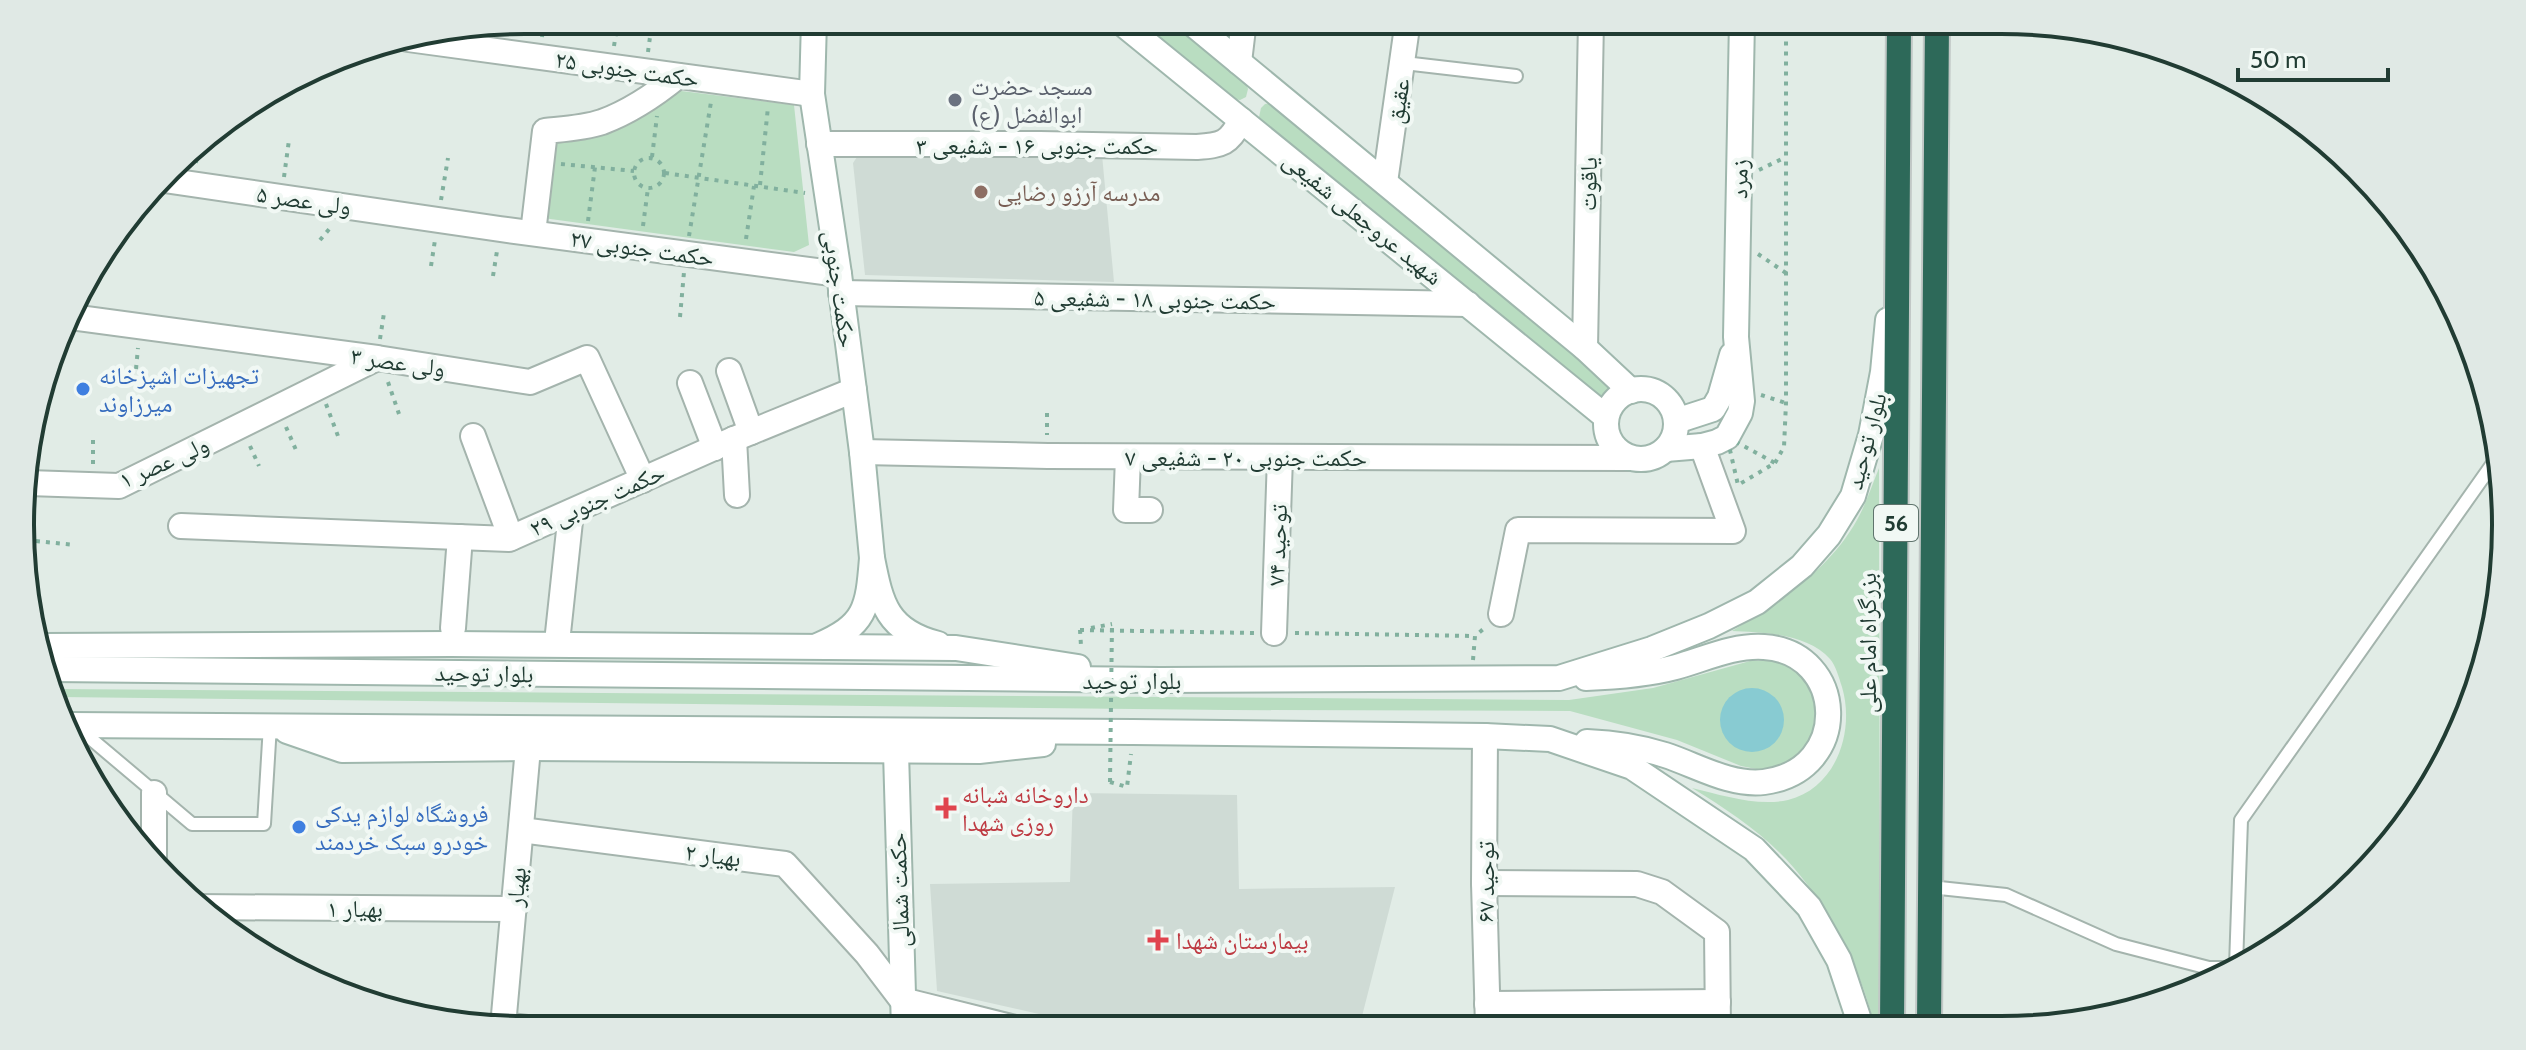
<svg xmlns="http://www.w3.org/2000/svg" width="2526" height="1050" viewBox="0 0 2526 1050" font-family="Cabin,'Noto Naskh Arabic',sans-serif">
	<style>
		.built { fill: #cfdbd5 }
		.green { fill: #b9ddc1 }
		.water { fill: #88cbd2 }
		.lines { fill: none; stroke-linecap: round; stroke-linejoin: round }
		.lane-casing { stroke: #a4b4ad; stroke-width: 16 }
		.street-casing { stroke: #a4b4ad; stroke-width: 28 }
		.secondary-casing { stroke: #9fb7ad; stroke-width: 28 }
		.highway-casing { stroke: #c1c8c6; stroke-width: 28 }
		.path { stroke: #81b09e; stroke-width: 4; stroke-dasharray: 4 6; stroke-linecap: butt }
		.lane { stroke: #fff; stroke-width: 12 }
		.street { stroke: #fff; stroke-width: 24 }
		.secondary { stroke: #fff; stroke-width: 24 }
		.highway { stroke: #2d6959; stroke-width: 24 }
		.path-bridge { stroke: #81b09e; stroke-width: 4; stroke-dasharray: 4 6; stroke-linecap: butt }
		.worship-dot { fill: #6b7280; stroke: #f1f8f4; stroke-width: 3 }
		.education-dot { fill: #8d6e63; stroke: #f1f8f4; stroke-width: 3 }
		.shop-dot { fill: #3f7fe0; stroke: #f1f8f4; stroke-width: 3 }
		.health-dot { fill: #e0444e; stroke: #f1f8f4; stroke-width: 3 }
		.labels { text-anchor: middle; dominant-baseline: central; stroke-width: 8; stroke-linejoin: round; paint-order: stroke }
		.shield { fill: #f1f8f4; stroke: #5f746d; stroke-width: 2 }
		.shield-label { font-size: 22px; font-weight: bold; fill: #213c33 }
		.street-label { font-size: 24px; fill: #213c33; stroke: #f1f8f4 }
		.worship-label { font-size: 24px; fill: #5b616d; stroke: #f1f8f4; text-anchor: start }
		.education-label { font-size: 24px; fill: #785e54; stroke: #f1f8f4; text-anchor: start }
		.shop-label { font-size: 24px; fill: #366cbe; stroke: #f1f8f4; text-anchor: start }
		.health-label { font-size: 24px; fill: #be3a42; stroke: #f1f8f4; text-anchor: start }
		.rim { fill: none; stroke: #213c33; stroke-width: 4 }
	</style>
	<rect width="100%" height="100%" fill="#e1ece6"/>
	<!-- built -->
	<g class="built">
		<path d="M859,154L1102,155L1114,282L865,275L853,163Z"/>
		<path d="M1073,793L1237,795L1239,889L1395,887L1359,1028H1101L937,991L930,884L1070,882Z"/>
	</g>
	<!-- green -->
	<g class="green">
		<path d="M1138,20H1169L1246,83L1248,89L1246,97L1240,100L1234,99Z"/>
		<path d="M649,87L794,105L809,245L794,252L543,218L558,124L585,123Z"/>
		<path d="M1271,103L1616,387L1605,400L1262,122L1259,117L1261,108L1265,104Z"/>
		<path d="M1879,468L1880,1026H1874C1863,972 1830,910 1794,868C1766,835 1728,810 1692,788C1722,795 1757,807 1788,800C1837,788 1855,730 1842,687C1839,678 1836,666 1830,659C1808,634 1762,632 1732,631C1780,602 1829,570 1857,520C1866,504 1872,485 1879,468Z"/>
		<path d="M1772,660L1788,667L1802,677L1813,691L1817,710L1814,729L1805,747L1794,760L1761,770L1741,766L1677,740L1570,711L1228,710L60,697L58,689L1569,700L1653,688L1750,661Z"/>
	</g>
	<!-- water -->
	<circle class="water" cx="1752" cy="720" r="32"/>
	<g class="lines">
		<!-- lane casing -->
		<g class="lane-casing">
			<g id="lane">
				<path d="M1404,63L1516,76"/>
				<path d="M77,727L192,824H264L270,725"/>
				<path d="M1930,887L2006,895L2116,944L2209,968H2233"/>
				<path d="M2236,966L2241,820L2496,459"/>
			</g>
		</g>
		<!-- street casing -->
		<g class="street-casing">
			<g id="street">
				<path d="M719,20H720"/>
				<path d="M408,39L812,94"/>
				<path d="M1239,62L1244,20"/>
				<path d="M819,144H1040L1197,147C1222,145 1229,144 1241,120"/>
				<path d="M164,180L500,229L839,274"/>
				<path d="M1385,182L1408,20"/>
				<path d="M533,233L545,131C564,129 584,128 602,122C629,112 656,94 678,76"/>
				<path d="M841,293L1468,304"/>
				<path d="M71,317L377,358L530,382L587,358L643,480"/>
				<path d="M1585,348L1591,20"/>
				<path d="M729,371L751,432"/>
				<path d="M690,383L715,448"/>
				<path d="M473,436L511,538"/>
				<path d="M734,439L737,495"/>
				<path d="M862,452L1048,456L1630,458"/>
				<path d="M1128,457L1126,510H1150"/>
				<path d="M28,483L119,486L377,358"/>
				<path d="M181,526L509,539L734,439L854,390"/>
				<path d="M1501,614L1518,530L1733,531L1702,446"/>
				<path d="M453,628L460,537"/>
				<path d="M558,633L571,512"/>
				<path d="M1274,633L1280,457"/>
				<path d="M1485,736L1484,883L1488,1027"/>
				<path d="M154,793V859"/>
				<path d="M521,830L785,864L867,954L902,1000L1019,1029"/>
				<path d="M1484,883L1637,884L1662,892L1717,932L1718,1027"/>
				<path d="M195,907L514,909"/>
				<path d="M1487,1004L1718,1002"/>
				<path d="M503,1025L543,1030"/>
				<path d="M503,1026L528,748"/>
			</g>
		</g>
		<!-- secondary casing -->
		<g class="secondary-casing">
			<g id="secondary">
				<path d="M814,20L812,94L839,274L862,452L872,558"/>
				<path d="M1118,20L1606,417"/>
				<path d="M1188,20L1585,348L1631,391"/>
				<circle cx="1641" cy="424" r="35"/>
				<path d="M1676,421L1713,409L1720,397L1732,355"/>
				<path d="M1666,449L1702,446L1717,442L1727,437L1740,413L1742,401L1736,337L1742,20"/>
				<path d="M43,646L451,644L956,648L1078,667"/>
				<path d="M817,646C866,625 868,609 872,558C881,604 887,631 938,644"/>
				<path d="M51,669L1160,680L1559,678L1652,649L1709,626L1757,602L1802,566L1829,535L1853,496L1871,435L1883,372L1888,320"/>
				<path d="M1586,678C1616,677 1646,675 1676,667C1705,659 1733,645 1764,647C1846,652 1853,770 1764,782C1730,786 1696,765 1665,755C1640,747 1613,743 1587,742"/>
				<path d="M70,725L1133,732L1485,736L1550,739L1632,767L1754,849L1809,907L1839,960L1861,1026"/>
				<path d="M287,731L342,750L528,748L979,751L1043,744"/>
				<path d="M896,752L904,1029"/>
			</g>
		</g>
		<!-- highway casing -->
		<g class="highway-casing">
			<g id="highway">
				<path d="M1892,1026L1899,20"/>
				<path d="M1929,1026L1937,20"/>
			</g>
		</g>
		<!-- path -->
		<g class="path">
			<path d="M542,37L544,20"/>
			<path d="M614,46L618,21"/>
			<path d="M648,52L652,22"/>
			<path d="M652,157L657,116"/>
			<circle cx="649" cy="173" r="15"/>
			<path d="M196,163L198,142"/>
			<path d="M561,164L634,171"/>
			<path d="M1759,170L1786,157"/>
			<path d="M665,173L805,193"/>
			<path d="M284,177L289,140"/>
			<path d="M760,185L768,107"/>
			<path d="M441,200L448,158"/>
			<path d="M588,221L595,167"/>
			<path d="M643,226L648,188"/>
			<path d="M689,236L711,102"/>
			<path d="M746,239L754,186"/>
			<path d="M320,240L331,227"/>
			<path d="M1758,254L1786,273"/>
			<path d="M431,266L435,240"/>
			<path d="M493,276L497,251"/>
			<path d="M680,317L684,272"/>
			<path d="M380,339L384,313"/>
			<path d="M136,369L138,348"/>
			<path d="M388,382L399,414"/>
			<path d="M1761,395L1786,403"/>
			<path d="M326,404L338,436"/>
			<path d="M1047,413V435"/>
			<path d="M286,427L296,450"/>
			<path d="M1727,437L1775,463L1738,485Z"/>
			<path d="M93,440V466"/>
			<path d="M250,446L259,466"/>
			<path d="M1775,463L1784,447L1786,403V20"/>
			<path d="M26,540L75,545"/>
			<path d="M1091,628L1112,624"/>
			<path d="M1080,630L1254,633"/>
			<path d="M1080,630L1081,646"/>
			<path d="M1295,633L1475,636"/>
			<path d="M1473,660L1475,636L1487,626"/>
			<path d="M1110,782L1127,787L1131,754"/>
		</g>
		<!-- lane -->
		<use href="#lane" class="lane"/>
		<!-- street -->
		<use href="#street" class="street"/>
		<!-- secondary -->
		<use href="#secondary" class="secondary"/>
		<!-- highway -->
		<use href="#highway" class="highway"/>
		<!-- path-bridge -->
		<path class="path-bridge" d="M1110,782L1112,624"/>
	</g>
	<!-- markers -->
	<circle class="worship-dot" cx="955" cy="100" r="8"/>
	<circle class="education-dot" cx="981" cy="192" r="8"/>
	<g class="shop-dot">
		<circle cx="83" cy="389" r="8"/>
		<circle cx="299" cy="827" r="8"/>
	</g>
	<g class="health-dot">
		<path d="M942 796h8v8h8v8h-8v8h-8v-8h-8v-8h8z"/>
		<path d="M1154 928h8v8h8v8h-8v8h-8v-8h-8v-8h8z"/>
	</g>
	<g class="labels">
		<!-- shield labels -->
		<rect class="shield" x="1874" y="505" width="44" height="36" rx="6"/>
		<g class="shield-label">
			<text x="1896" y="523">56</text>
		</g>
		<!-- street labels -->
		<g class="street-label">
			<text transform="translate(627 69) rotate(8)">حکمت جنوبی ۲۵</text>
			<text transform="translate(1398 101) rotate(-81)">عقیق</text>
			<text x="1037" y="145">حکمت جنوبی ۱۶ - شفیعی ۳</text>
			<text transform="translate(1739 179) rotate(-89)">زمرد</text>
			<text transform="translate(1588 184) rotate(-89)">یاقوت</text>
			<text transform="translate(304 200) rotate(8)">ولی عصر ۵</text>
			<text transform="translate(1363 218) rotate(39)">شهید عروجعلی شفیعی</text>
			<text transform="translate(642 248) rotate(8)">حکمت جنوبی ۲۷</text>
			<text transform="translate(840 289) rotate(82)">حکمت جنوبی</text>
			<text transform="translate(1155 299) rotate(1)">حکمت جنوبی ۱۸ - شفیعی ۵</text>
			<text transform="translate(398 362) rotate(8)">ولی عصر ۳</text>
			<text transform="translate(1866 441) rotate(-75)">بلوار توحید</text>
			<text x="1246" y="457">حکمت جنوبی ۲۰ - شفیعی ۷</text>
			<text transform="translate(164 462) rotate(-24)">ولی عصر ۱</text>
			<text transform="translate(597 500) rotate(-24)">حکمت جنوبی ۲۹</text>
			<text transform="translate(1277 545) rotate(-88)">توحید ۷۴</text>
			<text transform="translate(1867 643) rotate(-90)">بزرگراه امام علی</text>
			<text transform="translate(484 673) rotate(1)">بلوار توحید</text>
			<text x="1132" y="680">بلوار توحید</text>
			<text transform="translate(713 855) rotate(7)">بهیار ۲</text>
			<text transform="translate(1485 882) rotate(-90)">توحید ۶۷</text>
			<text transform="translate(516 887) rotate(-85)">بهیار</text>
			<text transform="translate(899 890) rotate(-92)">حکمت شمالی</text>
			<text x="355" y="908">بهیار ۱</text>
		</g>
		<!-- worship labels -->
		<g class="worship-label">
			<text x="971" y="86">مسجد حضرت<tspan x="971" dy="28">ابوالفضل (ع)</tspan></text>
		</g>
		<!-- education labels -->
		<g class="education-label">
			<text x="997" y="192">مدرسه آرزو رضایی</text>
		</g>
		<!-- shop labels -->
		<g class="shop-label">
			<text x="99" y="375">تجهیزات اشپزخانه<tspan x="99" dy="28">میرزاوند</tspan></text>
			<text x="315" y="813">فروشگاه لوازم یدکی<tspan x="315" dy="28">خودرو سبک خردمند</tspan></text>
		</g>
		<!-- health labels -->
		<g class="health-label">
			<text x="962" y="794">داروخانه شبانه<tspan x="962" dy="28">روزی شهدا</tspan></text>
			<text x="1176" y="940">بیمارستان شهدا</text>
		</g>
	</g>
	<!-- crop -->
	<path d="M0 0H2526V1050H0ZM525 34H2001A491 491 0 0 1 2492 525V525A491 491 0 0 1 2001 1016H525A491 491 0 0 1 34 525V525A491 491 0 0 1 525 34Z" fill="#e0e9e5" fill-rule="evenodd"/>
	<path class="rim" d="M525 34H2001A491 491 0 0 1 2492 525V525A491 491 0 0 1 2001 1016H525A491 491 0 0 1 34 525V525A491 491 0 0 1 525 34Z"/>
	<!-- scale -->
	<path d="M2238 68v12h150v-12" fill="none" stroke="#213c33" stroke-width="4"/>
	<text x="2250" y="68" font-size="24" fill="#213c33" stroke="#f1f8f4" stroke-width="6" paint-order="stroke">50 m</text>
</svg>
